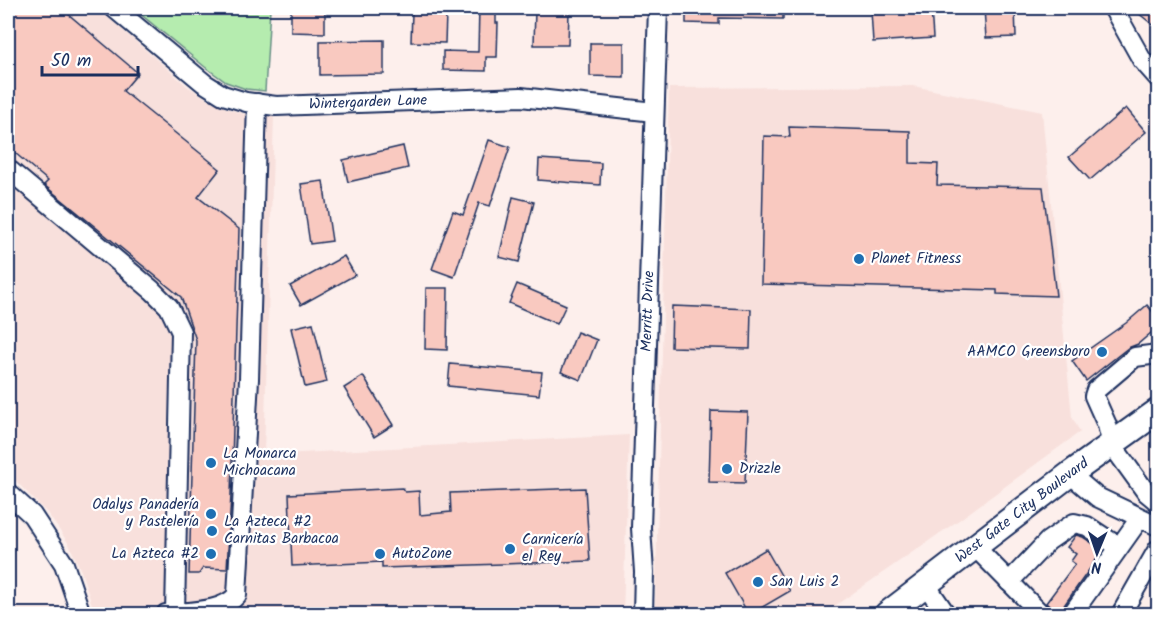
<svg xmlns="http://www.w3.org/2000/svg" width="1166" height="622" viewBox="0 0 1166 622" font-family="Kalam,sans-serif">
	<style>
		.built { fill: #f8e0dc }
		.green { fill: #b5ecaf; stroke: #688e86; stroke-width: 1.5 }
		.building { fill: #f9c9c0; stroke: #1b2f5e; stroke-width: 1.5 }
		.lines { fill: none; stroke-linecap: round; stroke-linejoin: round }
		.minor-casing { stroke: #1b2f5e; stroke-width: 22 }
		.major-casing { stroke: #1b2f5e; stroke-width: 28 }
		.minor { stroke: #fff; stroke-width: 18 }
		.major { stroke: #fff; stroke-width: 24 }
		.poi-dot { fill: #1f6fb2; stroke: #fff; stroke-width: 2 }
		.labels { text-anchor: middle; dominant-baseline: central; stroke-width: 4.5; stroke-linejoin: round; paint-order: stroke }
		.street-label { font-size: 15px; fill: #1b2f5e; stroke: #fff }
		.poi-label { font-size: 15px; fill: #1b2f5e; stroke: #fff; text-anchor: start }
	</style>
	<rect width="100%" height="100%" fill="#fdefec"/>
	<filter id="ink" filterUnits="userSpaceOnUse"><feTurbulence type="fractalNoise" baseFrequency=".0167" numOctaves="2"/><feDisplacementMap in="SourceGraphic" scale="12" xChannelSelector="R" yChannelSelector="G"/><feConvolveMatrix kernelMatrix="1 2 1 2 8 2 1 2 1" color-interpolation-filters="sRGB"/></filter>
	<g filter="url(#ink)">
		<!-- built -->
		<g class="built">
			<path d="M8,8H97L187,86L204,97L226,108L244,114L274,116L264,455L629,435L623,614H95L81,571L69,544L48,514L8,473Z"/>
			<path d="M913,86L1042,112L1072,417L1080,432L959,520L823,614H655L669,88Z"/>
		</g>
		<!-- green -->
		<path class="green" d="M133,8H270L265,91L246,89L226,82L205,67Z"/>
		<!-- building -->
		<g class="building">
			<path d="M8,8H61L138,73L123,91L220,169L198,197L239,229L231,495L227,569L203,568L199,574H189L196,340L181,297L44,185L48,181L8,147Z"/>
			<path d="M291,8H325V33L291,32Z"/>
			<path d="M479,8H496V23H498L497,57H486V71L443,70V51L478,52Z"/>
			<path d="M686,8H783V19L719,18V24L686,23Z"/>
			<path d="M931,8L933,38L873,42L871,11Z"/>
			<path d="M984,8H1015L1016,37L986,38Z"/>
			<path d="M1132,8H1158V18L1153,25Z"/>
			<path d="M535,10L569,11L568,45H534Z"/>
			<path d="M412,12L446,14L445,43L411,42Z"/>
			<path d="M384,40V74L320,75V41Z"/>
			<path d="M590,43H624V77L590,76Z"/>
			<path d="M1126,108L1146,132L1090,180L1069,157Z"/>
			<path d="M789,127L910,131V163L938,164L937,185L1043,187L1056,296L997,294V290L761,284L764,136L790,137Z"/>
			<path d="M489,140L510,147L490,206L479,203L454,277L432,269L453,211L463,215Z"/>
			<path d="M403,146L408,168L348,182L343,160Z"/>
			<path d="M539,159L601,163L600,185L538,180Z"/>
			<path d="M323,181L332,241L310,244L301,184Z"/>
			<path d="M513,197L534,202L519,262L499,257Z"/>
			<path d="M344,256L355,275L301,305L290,286Z"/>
			<path d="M517,284L566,305L557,324L509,303Z"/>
			<path d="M426,288H448L447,350L425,349Z"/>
			<path d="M1147,305L1158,318V327L1138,344L1128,348L1086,381L1072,361L1126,323Z"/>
			<path d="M672,306L751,309L750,349L671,347Z"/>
			<path d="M313,323L327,382L305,387L291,328Z"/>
			<path d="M577,332L597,340L581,380L561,372Z"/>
			<path d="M450,364L542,372L539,395L448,386Z"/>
			<path d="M363,376L393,425L374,437L344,388Z"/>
			<path d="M711,411L748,412L745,483L709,482Z"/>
			<path d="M402,488L405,492L419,491L420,515L451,512L450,493L585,488L590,561L382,568V562L292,566L289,494Z"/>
			<path d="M1076,535L1083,537L1103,550L1058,614L1046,603L1075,564L1071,561L1076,554L1067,547Z"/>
			<path d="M766,549L790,591L749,615L725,573Z"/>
		</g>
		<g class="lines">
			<!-- minor casing -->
			<g class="minor-casing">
				<g id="minor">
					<path id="s1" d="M114,8L204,83L223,95L246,102L276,106L521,97L654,112"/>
					<path d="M1113,8L1142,60L1158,78"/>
					<path d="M8,169L152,290L169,307L181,332L175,613"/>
					<path d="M1158,354L1135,357L1096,390L1094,396L1107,425L1112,445L1146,492L1158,502"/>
					<path d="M1070,474L1097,497L1158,526"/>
					<path d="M8,493L32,515L64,564L81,614"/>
					<path d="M975,547L1041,614"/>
					<path d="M1009,582L1048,541L1074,523L1087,526L1119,547"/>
					<path d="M926,585L946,614"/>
					<path d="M166,614C189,611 222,613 237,595L249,379L257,103"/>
					<path id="s2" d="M643,614L644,572L641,528L658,8"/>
					<path d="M1072,614L1140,518"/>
					<path d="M1121,614L1158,549"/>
				</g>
			</g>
			<!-- major casing -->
			<g class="major-casing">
				<g id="major">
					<path id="s3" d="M887,614L1070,474L1158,411"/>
				</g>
			</g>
			<!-- minor -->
			<use href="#minor" class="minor"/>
			<!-- major -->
			<use href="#major" class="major"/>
		</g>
	</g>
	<!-- markers -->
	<g class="poi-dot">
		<circle cx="859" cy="259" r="6"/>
		<circle cx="1102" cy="352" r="6"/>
		<circle cx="211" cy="463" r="6"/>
		<circle cx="727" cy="469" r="6"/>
		<circle cx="211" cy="514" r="6"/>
		<circle cx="212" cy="531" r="6"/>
		<circle cx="510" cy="549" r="6"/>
		<circle cx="211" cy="554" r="6"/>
		<circle cx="380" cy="554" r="6"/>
		<circle cx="758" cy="582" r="6"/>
	</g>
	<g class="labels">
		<!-- street labels -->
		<g class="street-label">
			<text stroke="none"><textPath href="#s1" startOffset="286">Wintergarden Lane</textPath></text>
			<text stroke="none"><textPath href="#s2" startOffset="303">Merritt Drive</textPath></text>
			<text stroke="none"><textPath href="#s3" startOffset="170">West Gate City Boulevard</textPath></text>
		</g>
		<!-- poi labels -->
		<g class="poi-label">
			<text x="871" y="259">Planet Fitness</text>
			<text x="1090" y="352" text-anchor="end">AAMCO Greensboro</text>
			<text x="223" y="454">La Monarca<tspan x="223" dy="17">Michoacana</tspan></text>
			<text x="739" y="469">Drizzle</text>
			<text x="199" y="505" text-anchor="end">Odalys Panadería<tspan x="199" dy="17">y Pastelería</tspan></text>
			<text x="224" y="522">La Azteca #2<tspan x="224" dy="17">Carnitas Barbacoa</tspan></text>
			<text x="522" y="540">Carnicería<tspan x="522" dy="17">el Rey</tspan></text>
			<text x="199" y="554" text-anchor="end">La Azteca #2</text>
			<text x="392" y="554">AutoZone</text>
			<text x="770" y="582">San Luis 2</text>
		</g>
	</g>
	<!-- margin -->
	<rect width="1166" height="622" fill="none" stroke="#fff" stroke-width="30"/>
	<rect x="15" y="15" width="1136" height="592" fill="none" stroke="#1b2f5e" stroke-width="2" filter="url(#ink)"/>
	<!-- north arrow -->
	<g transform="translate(1097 553) rotate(182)" stroke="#ffffff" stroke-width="4.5" paint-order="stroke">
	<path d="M0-4.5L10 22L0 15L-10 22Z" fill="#1b2f5e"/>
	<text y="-9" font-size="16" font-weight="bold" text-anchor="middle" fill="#1b2f5e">N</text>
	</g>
	<!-- scale -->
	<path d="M42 66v9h96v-9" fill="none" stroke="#1b2f5e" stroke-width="3"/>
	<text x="51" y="66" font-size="18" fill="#1b2f5e" stroke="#ffffff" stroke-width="4.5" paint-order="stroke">50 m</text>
</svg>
